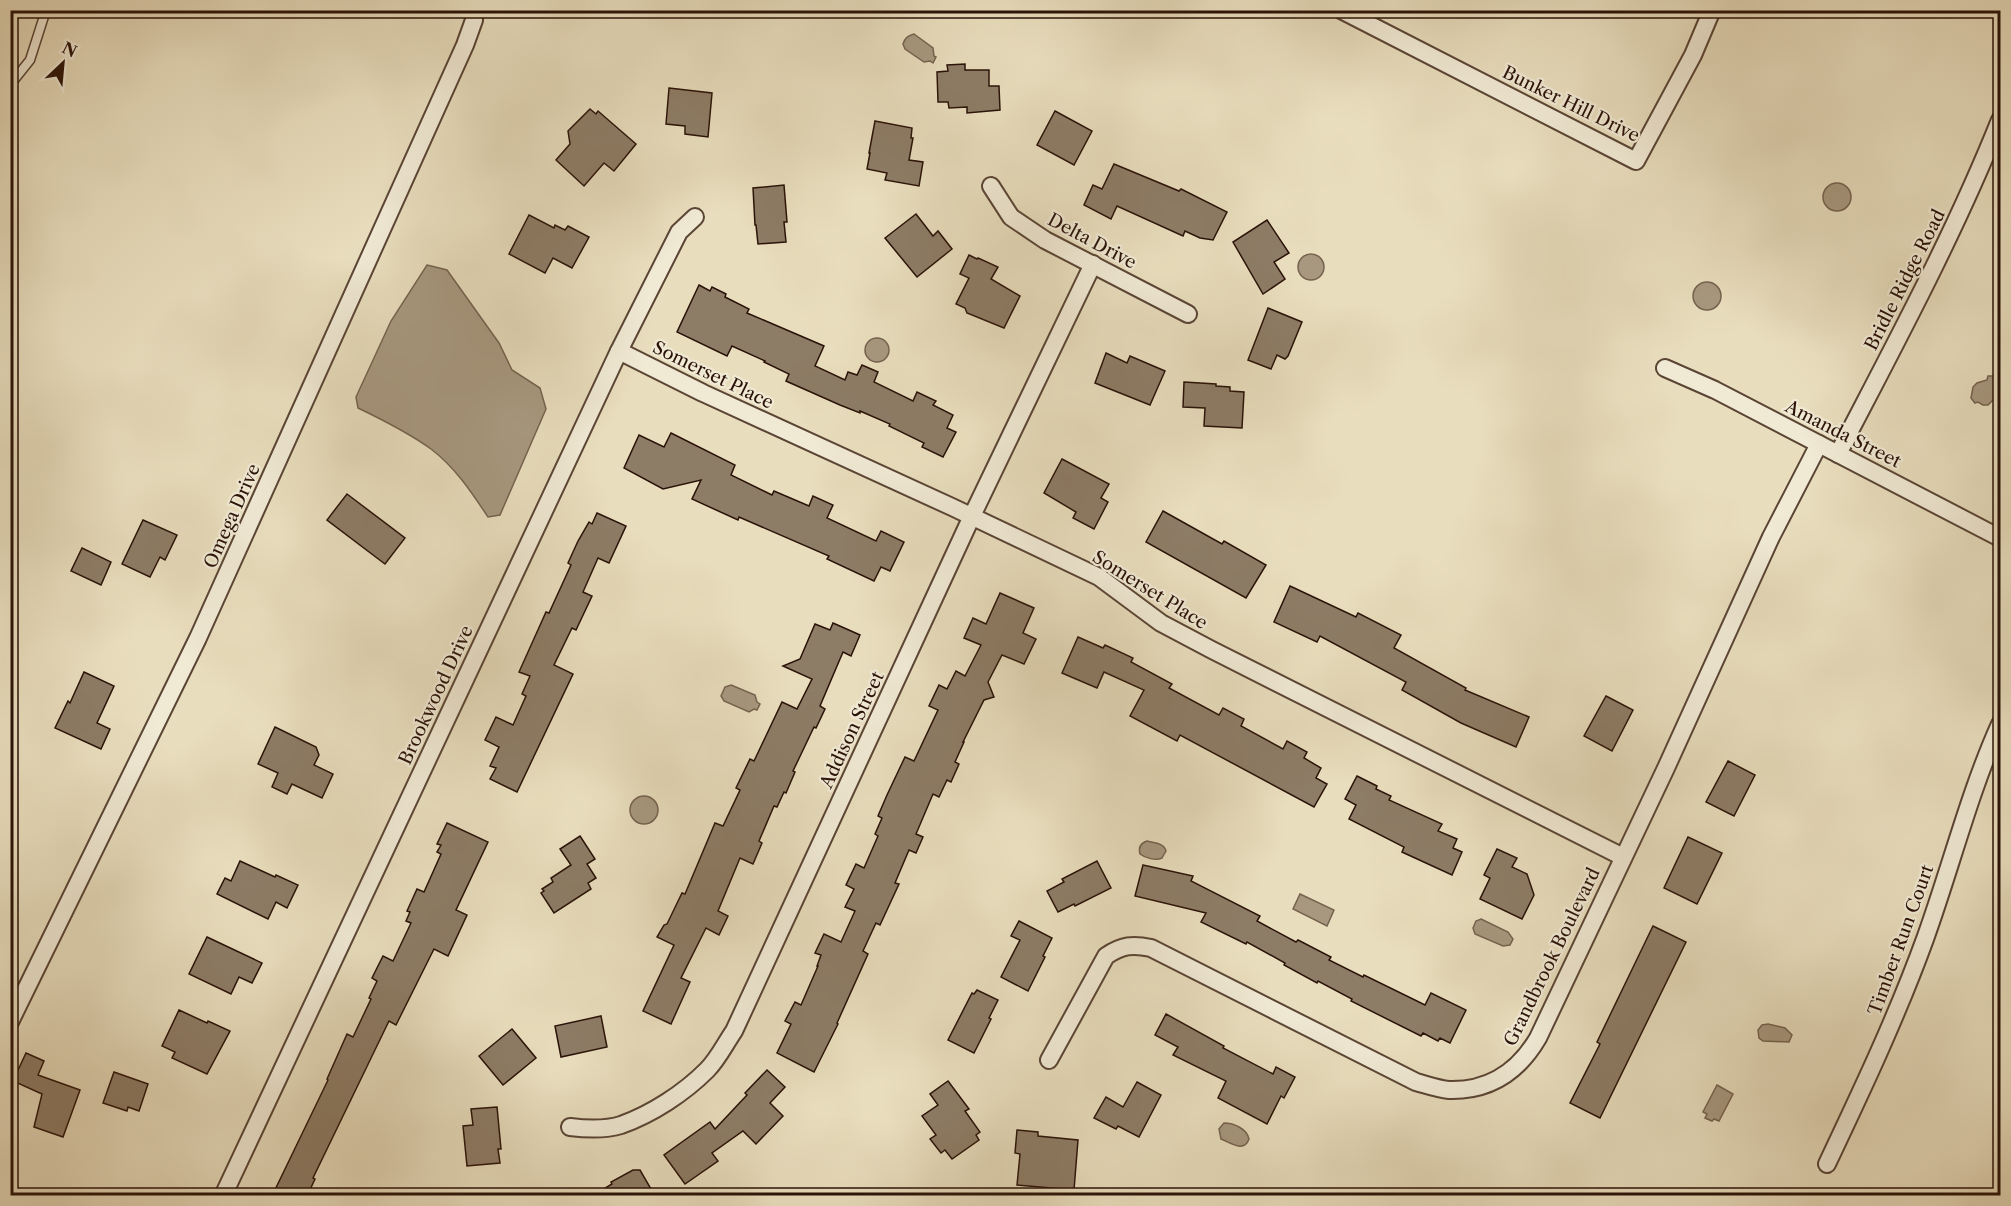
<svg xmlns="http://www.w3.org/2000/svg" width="2011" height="1206" viewBox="0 0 2011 1206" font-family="'Libre Caslon Text',serif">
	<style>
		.water { fill: #a7987f; stroke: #75624f; stroke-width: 1.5 }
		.building { fill: #8d7c66; stroke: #2a1208; stroke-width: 1.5 }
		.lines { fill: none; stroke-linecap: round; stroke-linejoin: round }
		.service-casing { stroke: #5a4535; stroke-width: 11 }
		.minor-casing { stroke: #5a4535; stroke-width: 20 }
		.service { stroke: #f0e9d4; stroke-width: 8 }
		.minor { stroke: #f0e9d4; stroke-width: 16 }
		.labels { text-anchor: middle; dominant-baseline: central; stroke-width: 4.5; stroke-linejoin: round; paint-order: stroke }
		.street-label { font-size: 18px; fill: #2a1208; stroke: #f0e9d4 }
	</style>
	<rect width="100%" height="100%" fill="#e8ddbd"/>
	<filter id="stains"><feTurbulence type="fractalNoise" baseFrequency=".00333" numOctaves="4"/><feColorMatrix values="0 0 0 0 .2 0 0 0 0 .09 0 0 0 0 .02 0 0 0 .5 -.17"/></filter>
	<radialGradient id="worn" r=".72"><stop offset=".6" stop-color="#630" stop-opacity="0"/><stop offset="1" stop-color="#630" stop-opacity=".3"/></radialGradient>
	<!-- water -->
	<g class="water">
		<path d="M914,34L933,48L934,56L936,57L933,63L930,61L924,62L905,49L903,44C905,38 907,36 914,34Z"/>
		<circle cx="1837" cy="197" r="14"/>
		<circle cx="1311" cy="267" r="13"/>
		<path d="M427,265L447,270L499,343L512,370L540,388L546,409L500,515L488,517C472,493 455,467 431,449C409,433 383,420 358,408L356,397L391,321Z"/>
		<circle cx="1707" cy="296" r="14"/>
		<circle cx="877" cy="350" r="12"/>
		<path d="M1988,376H2000V393L1988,405H1983L1978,402L1975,403L1971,398L1973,387L1977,383L1987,380Z"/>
		<path d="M731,685L755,695L757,702L760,704L757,710L754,709L749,712L724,701L721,696L725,687Z"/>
		<circle cx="644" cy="810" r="14"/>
		<path d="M1147,841C1155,843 1164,843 1166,851L1162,858C1156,861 1145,858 1140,854C1138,847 1141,843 1147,841Z"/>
		<path d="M1300,894L1334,910L1327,926L1293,909Z"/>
		<path d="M1481,919L1508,932L1513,939L1510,945L1503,946L1475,934L1473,928L1476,921Z"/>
		<path d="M1768,1024L1785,1028L1792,1035L1789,1042L1763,1041L1759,1038L1758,1030L1762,1025Z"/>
		<path d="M1717,1085L1733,1094L1719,1121L1714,1119L1712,1121L1705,1118L1707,1114L1703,1112Z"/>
		<path d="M1224,1123C1234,1123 1247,1129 1249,1139C1244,1153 1231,1143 1221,1139L1219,1129Z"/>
	</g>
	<!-- building -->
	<g class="building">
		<path d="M965,64V70H989V86H999L1000,110L967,113V107L949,108L948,102H938L937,72L948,71L947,65Z"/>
		<path d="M669,88L712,93L708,137L685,134V126L666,124Z"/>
		<path d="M590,109L596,114L598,111L636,144L614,171L604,163L584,186L556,160L570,144L568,131Z"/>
		<path d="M1055,111L1092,131L1074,165L1037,145Z"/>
		<path d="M875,121L912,128L911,138H913L909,160L923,162L919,186L885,180L887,173L867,169L870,153H869Z"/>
		<path d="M1114,164L1179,191L1181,189L1227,212L1213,240L1200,238L1185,231L1183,236L1117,206L1111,219L1084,205L1093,185L1102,189Z"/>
		<path d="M784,185L787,222H784L786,242L758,244L756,225H755L753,188Z"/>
		<path d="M916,214L933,236L938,231L952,249L917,277L885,238Z"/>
		<path d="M529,215L554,228L555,225L565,230L568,226L589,237L572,268L553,258L545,273L509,254Z"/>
		<path d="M1267,220L1289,253L1274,262L1285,279L1263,294L1233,242Z"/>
		<path d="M969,255L977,259L978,258L998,267L991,279L1020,296L1004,328L967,313L965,308L956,304L969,278L960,274Z"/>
		<path d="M699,285L710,291L712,287L726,294L725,297L749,309L747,313L824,346L815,366L845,380L848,372L857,375L862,365L878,372L874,382L913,401L917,392L936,401L933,405L953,415L947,428L956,432L943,457L922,447L924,443L889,426L890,424L860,411V413L840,405L786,381L789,374L764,362L765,361L732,346L727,356L677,332Z"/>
		<path d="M1268,308L1302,322L1288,356L1285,359L1277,355L1271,369L1248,360Z"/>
		<path d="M1106,353L1127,363L1130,356L1165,371L1150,405L1095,383Z"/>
		<path d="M1184,382L1216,384V386L1230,387V391L1244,392L1242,428L1204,426L1205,408L1183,407Z"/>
		<path d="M671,433L735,465L731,475L772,495L774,491L809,506L813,496L833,505L827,518L876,541L881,531L904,542L890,571L881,567L874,581L827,559L829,556L739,517L738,520L692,499L701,480L663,489L624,468L639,435L664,447Z"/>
		<path d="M1062,459L1109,484L1101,498L1108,502L1094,529L1073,518L1076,512L1044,493Z"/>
		<path d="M347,494L405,538L385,564L327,520Z"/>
		<path d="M1163,511L1222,544L1224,541L1266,565L1246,598L1146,542Z"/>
		<path d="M597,513L626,526L609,563L598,558L583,592L592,596L576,630L572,628L554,665L573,674L517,792L490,779L496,768L490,766L499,747L485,740L496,717L513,725L526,696L522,694L530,676L519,672L546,612L549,613L571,565L568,563L578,541L589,522L592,524Z"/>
		<path d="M143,520L177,535L165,560L160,557L150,577L122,564Z"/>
		<path d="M82,548L111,562L101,585L71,571Z"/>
		<path d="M1290,586L1356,617L1358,613L1401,635L1394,648L1466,688L1465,690L1529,717L1516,747L1461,723L1402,690L1406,682L1320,636L1317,642L1274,622Z"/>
		<path d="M1000,593L1034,608L1023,633L1036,639L1024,664L1002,655L988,682L994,697L984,700L963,742H964L955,762L959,764L951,782L947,780L939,797L933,794L916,834L923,837L916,853L909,850L895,883L899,884L880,925L876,923L863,951L868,954L837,1023L838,1024L814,1072L777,1053L791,1024L785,1021L795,1002L801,1005L818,966H817L821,955L815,953L824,934L841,942L855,911L845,907L854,889L846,885L856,864L864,868L878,836L875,834L882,818L878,816L887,795L905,757L914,761L938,710L929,706L939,685L947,689L956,671L965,676L981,645L964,638L973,618L986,624Z"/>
		<path d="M833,623L860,635L851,656L843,652L820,706L825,709L816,728L814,727L793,771L795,772L786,793L784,792L777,807L774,806L759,841L762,843L753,864L740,858L718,911L728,916L719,935L706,928L681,978L690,982L671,1024L643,1011L674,945L657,937L664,925L667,924L682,893L685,894L715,823L723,826L740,790L736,788L750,759L754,761L782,702L797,709L812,679L783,666L800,659L815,624L830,630Z"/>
		<path d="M1078,637L1103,648L1105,645L1133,658L1131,662L1172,684L1169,688L1219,715L1223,708L1244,719L1241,726L1283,749L1287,741L1307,752L1304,758L1321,768L1316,778L1327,784L1314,807L1180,735L1177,741L1130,716L1144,690L1104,672L1097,688L1062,673Z"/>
		<path d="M84,672L114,686L97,723L110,729L101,749L55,728L68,701L70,703Z"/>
		<path d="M1606,696L1633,710L1612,751L1584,736Z"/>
		<path d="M275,727L316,747L319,755L314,765L333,774L322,798L292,784L287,794L272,787L278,773L258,764Z"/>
		<path d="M1728,761L1755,775L1734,816L1706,802Z"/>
		<path d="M1357,776L1377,786L1376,789L1391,796L1389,800L1442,824L1438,831L1457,839L1453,848L1462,852L1452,875L1402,852L1404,847L1349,819L1356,805L1345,799Z"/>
		<path d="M447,823L488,842L456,910L467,915L448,956L434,949L396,1025L389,1021L313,1178L315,1179L307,1196H272L328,1080L327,1079L347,1034L353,1037L371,999L369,998L377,981L372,978L383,956L393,961L411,923L406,921L410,912L407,911L417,889L424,892L441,854L437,852L441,845L437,844Z"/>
		<path d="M580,836L595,859L587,864L596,878L588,883L591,889L554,913L541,893L544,891L542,889L553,882L551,878L571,865L560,849Z"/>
		<path d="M1688,837L1722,853L1697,904L1664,888Z"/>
		<path d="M1497,849L1517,858L1512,867L1527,874L1534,895L1522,919L1480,899L1490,878L1484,875Z"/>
		<path d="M240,861L275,877L276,875L298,885L287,908L276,902L268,919L217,894L225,878L231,881Z"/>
		<path d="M1097,861L1111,888L1075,906L1074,904L1058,912L1047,891L1064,882L1062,879Z"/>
		<path d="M1143,865L1193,876L1191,881L1260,916L1257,921L1296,942L1298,940L1331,957L1329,960L1363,977L1364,975L1425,1005L1431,993L1466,1010L1450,1043L1440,1038L1438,1041L1423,1033L1421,1036L1351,1001L1352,999L1318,981L1317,983L1284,965L1285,963L1247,942L1246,944L1201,922L1206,913L1135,896Z"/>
		<path d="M1019,921L1052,938L1043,956L1045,957L1028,991L1001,977L1020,940L1011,936Z"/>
		<path d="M1653,926L1686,942L1600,1118L1570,1103L1600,1044L1597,1042Z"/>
		<path d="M207,937L262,963L252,983L239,977L231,994L189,974Z"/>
		<path d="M977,990L998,1000L989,1018L991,1019L974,1053L948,1040L972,993L974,994Z"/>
		<path d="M179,1010L207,1023L208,1021L230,1031L207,1074L172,1058L175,1052L162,1046Z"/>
		<path d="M1166,1014L1224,1046L1223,1048L1273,1074L1276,1067L1295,1077L1284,1098L1281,1096L1267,1124L1218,1098L1226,1081L1173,1055L1178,1047L1155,1035Z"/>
		<path d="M601,1016L607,1047L561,1057L555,1026Z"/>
		<path d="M512,1029L536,1058L503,1085L479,1056Z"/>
		<path d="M26,1053L44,1061L38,1075L80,1090L63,1137L34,1127L42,1094L13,1081Z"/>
		<path d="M767,1070L785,1087L770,1103L783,1116L756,1144L743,1131L712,1153L718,1161L685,1184L664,1155L710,1122L715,1129L747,1095L745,1093Z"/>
		<path d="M114,1072L148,1084L139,1111L128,1107L127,1111L103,1103Z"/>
		<path d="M948,1081L969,1109L965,1111L980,1132L976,1135L979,1140L952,1159L945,1150L941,1153L930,1139L936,1135L922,1116L938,1105L930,1094Z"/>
		<path d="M1137,1082L1161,1095L1139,1137L1118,1126L1116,1129L1094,1118L1106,1097L1123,1107Z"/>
		<path d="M497,1107L501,1149H498L500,1163L467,1166L463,1126L473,1125L471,1109Z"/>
		<path d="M1017,1130L1038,1132V1136L1078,1140L1074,1190L1017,1185L1020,1154L1015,1153Z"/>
		<path d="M633,1170H640L651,1189L639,1196H592L612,1184L611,1182Z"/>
	</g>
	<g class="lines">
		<!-- service casing -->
		<g class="service-casing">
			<path id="service" d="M10,85L30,60L46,10"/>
		</g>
		<!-- minor casing -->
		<g class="minor-casing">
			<g id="minor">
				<path d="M1341,10L1636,161L1693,55L1712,10"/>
				<path d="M991,186L1011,217L1045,240L1188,314"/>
				<path d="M619,351L703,393L952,507L1099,577L1161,623L1212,650L1623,857"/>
				<path d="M1665,368L1715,390L2000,538"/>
				<path d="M1838,454C1895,344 1954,235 2000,120"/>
				<path d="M10,1022L198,638L465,45L474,20"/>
				<path d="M1049,1060L1106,956C1122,945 1133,944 1151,948L1416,1082C1427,1085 1438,1089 1449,1090C1489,1091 1518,1072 1538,1038L1666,768L1771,537L1819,444"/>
				<path d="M570,1127C586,1129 605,1130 621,1125C652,1114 684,1093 707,1070C718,1059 725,1044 734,1031L972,516L1093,264"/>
				<path d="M1827,1164C1862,1090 1897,1016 1925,939C1951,867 1969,793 2000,724"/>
				<path d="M223,1196L619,351L679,232L695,217"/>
			</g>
		</g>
		<!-- service -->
		<use href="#service" class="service"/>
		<!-- minor -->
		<use href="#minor" class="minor"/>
	</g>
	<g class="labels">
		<!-- street labels -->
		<g class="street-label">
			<text transform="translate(1571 104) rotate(26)">Bunker Hill Drive</text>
			<text transform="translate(1092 241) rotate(28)">Delta Drive</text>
			<text transform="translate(1905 280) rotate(-63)">Bridle Ridge Road</text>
			<text transform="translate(713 375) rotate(26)">Somerset Place</text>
			<text transform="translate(1843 434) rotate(27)">Amanda Street</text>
			<text transform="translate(232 516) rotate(-66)">Omega Drive</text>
			<text transform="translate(1150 590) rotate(32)">Somerset Place</text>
			<text transform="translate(436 695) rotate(-65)">Brookwood Drive</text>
			<text transform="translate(852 730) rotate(-65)">Addison Street</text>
			<text transform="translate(1901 940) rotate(-70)">Timber Run Court</text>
			<text transform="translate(1552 957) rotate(-64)">Grandbrook Boulevard</text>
		</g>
	</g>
	<!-- margin -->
	<rect width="2011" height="1206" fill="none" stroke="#e8ddbd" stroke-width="36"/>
	<rect x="12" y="12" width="1987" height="1182" fill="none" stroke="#2a1208" stroke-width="3"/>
	<rect x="18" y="18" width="1975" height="1170" fill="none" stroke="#2a1208" stroke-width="1.5"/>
	<!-- north arrow -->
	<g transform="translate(63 63) rotate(26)" stroke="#f0e9d4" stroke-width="4.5" paint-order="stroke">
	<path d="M0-4.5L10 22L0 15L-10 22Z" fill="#2a1208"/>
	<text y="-9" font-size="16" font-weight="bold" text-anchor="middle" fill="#2a1208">N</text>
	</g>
	<rect width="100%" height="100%" filter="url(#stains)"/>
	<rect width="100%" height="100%" fill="url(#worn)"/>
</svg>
